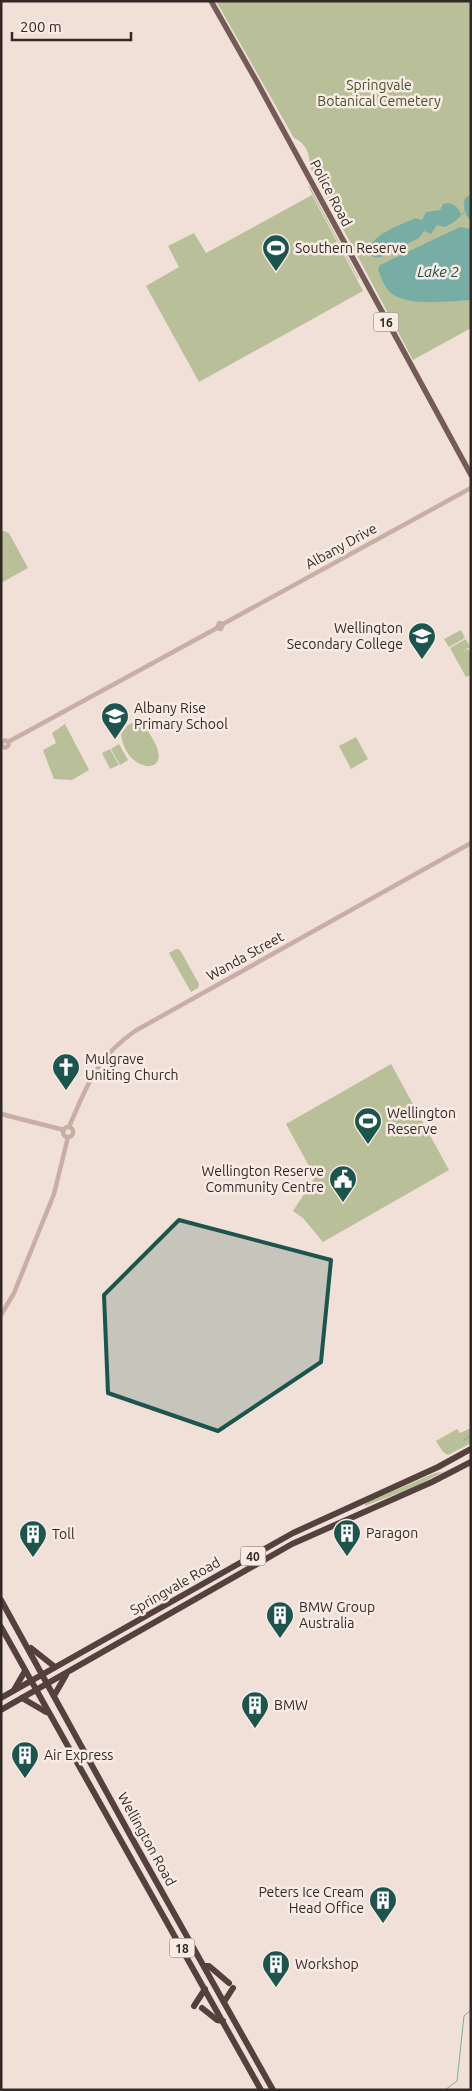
<svg xmlns="http://www.w3.org/2000/svg" width="472" height="2091" viewBox="0 0 472 2091" font-family="Ubuntu,sans-serif">
	<style>
		.green { fill: #b9bf99 }
		.water { fill: #78ada5 }
		.lines { fill: none; stroke-linecap: round; stroke-linejoin: round }
		.stream { stroke: #78ada5; stroke-width: 1 }
		.minor { stroke: #c8aea5; stroke-width: 4.5 }
		.major { stroke: #755b57; stroke-width: 5.5 }
		.highway { stroke: #54403d; stroke-width: 6 }
		.marked { fill: #1d544d; fill-opacity: 0.2; stroke: #1d544d; stroke-width: 4; stroke-linejoin: round }
		.labels { text-anchor: middle; dominant-baseline: central; stroke-width: 5; stroke-linejoin: round; paint-order: stroke }
		.shield { fill: #f8ebe4; stroke: #6f625f; stroke-width: 1 }
		.shield-label { font-size: 12px; font-weight: bold; fill: #342826 }
		.park-label { font-size: 14px; fill: #4b512a; stroke: #f8ebe4 }
		.street-label { font-size: 14px; fill: #342826; stroke: #f8ebe4 }
		.poi-label { font-size: 14px; fill: #342826; stroke: #f8ebe4; text-anchor: start }
		.water-label { font-size: 15px; font-style: italic; fill: #1d544d; stroke: #f8ebe4 }
	</style>
	<rect width="100%" height="100%" fill="#f0e0d8"/>
	<!-- green -->
	<g class="green">
		<path d="M216,1H471V328L413,360L310,167C310,154 306,143 294,138Z"/>
		<path d="M308,186L310,187L359,279H358Z"/>
		<path d="M312,195L363,291L199,382L146,286L179,267L168,246L194,233L206,253Z"/>
		<path d="M1,530L9,533L28,568L1,583Z"/>
		<path d="M461,630L465,638L449,647L444,639Z"/>
		<path d="M466,639L470,647L461,652L468,649L471,654V675L466,677L450,648Z"/>
		<path d="M134,722C142,723 147,729 151,736C178,777 126,776 121,734L128,725Z"/>
		<path d="M65,724L89,770L72,780L54,779L43,750L56,743L52,733Z"/>
		<path d="M356,737L368,759L351,769L339,746Z"/>
		<path d="M119,744L128,760L120,765L111,749Z"/>
		<path d="M110,749L119,765L110,769L102,753Z"/>
		<path d="M176,949L180,950L199,984L198,988L191,992L169,953Z"/>
		<path d="M391,1064L449,1170L323,1242L303,1218L293,1211L315,1177L286,1124Z"/>
		<path d="M471,1428V1443L448,1455L443,1452L436,1441L457,1429L460,1433Z"/>
		<path d="M443,1472L414,1487L365,1506V1504L368,1502L435,1473Z"/>
	</g>
	<!-- water -->
	<g class="water">
		<path d="M471,195V221C464,213 463,208 465,198Z"/>
		<path d="M448,203C455,205 460,208 461,216L454,222L445,227L437,225L431,234L424,231L419,238L381,257C374,258 370,257 367,250C377,232 397,227 415,218L422,220L426,212L440,210L443,204Z"/>
		<path d="M460,227L471,229V300C450,301 408,307 391,293C384,287 381,277 378,269L380,265Z"/>
	</g>
	<g class="lines">
		<!-- stream -->
		<g class="stream">
			<path d="M461,214L464,213"/>
			<path d="M464,1440L471,1436"/>
			<path d="M445,2090L457,2081L464,2016L471,2010"/>
		</g>
		<!-- minor -->
		<g class="minor">
			<path d="M223,624L471,488"/>
			<circle cx="5" cy="744" r="3.5"/>
			<path d="M8,742L217,628L219,623L223,624L221,629L217,628"/>
			<path d="M1,1114L64,1130"/>
			<path d="M69,1127C87,1086 95,1059 135,1031L471,843"/>
			<circle cx="68" cy="1132" r="5"/>
			<path d="M1,1315L14,1293L54,1194L68,1137"/>
		</g>
		<!-- major -->
		<path class="major" d="M211,1L257,82L471,475"/>
		<!-- highway -->
		<g class="highway">
			<path d="M1,1600L129,1833L273,2090"/>
			<path d="M1,1627L261,2090"/>
			<path d="M31,1648L55,1667"/>
			<path d="M14,1690L25,1671"/>
			<path d="M55,1694L66,1675"/>
			<path d="M1,1698L293,1533L438,1467L471,1449"/>
			<path d="M22,1698L46,1712"/>
			<path d="M1,1710L292,1544L432,1482L471,1462"/>
			<path d="M204,1966H209L229,1983"/>
			<path d="M224,2002L233,1988"/>
			<path d="M194,2006L205,1989"/>
			<path d="M202,2008L217,2020L223,2021"/>
		</g>
	</g>
	<!-- marked area -->
	<path class="marked" d="M179,1220L331,1260L321,1362L218,1431L108,1393L104,1295Z"/>
	<!-- icons -->
	<defs>
		<g id="stadium-pin" transform="scale(1.4375)"><path d="M0 17L-7.5 6A9.5 9.5 0 1 1 7.5 6Z" fill="#1d544d" stroke="#f8ebe4"/><path d="M0-5a6.5 5 0 1 0 0 10a6.5 5 0 1 0 0-10ZM-3.5-1.8h7v3.6h-7Z" fill="#fff"/></g>
		<g id="school-pin" transform="scale(1.4375)"><path d="M0 17L-7.5 6A9.5 9.5 0 1 1 7.5 6Z" fill="#1d544d" stroke="#f8ebe4"/><path d="M0-5L7-2L0 1L-7-2ZM-4 1L0 2.5L4 1V4Q0 6-4 4Z" fill="#fff"/></g>
		<g id="church-pin" transform="scale(1.4375)"><path d="M0 17L-7.5 6A9.5 9.5 0 1 1 7.5 6Z" fill="#1d544d" stroke="#f8ebe4"/><path d="M-1.2-6h2.4v3.5h3.3v2.4h-3.3V6h-2.4V-.1h-3.3v-2.4h3.3Z" fill="#fff"/></g>
		<g id="civic-pin" transform="scale(1.4375)"><path d="M0 17L-7.5 6A9.5 9.5 0 1 1 7.5 6Z" fill="#1d544d" stroke="#f8ebe4"/><path d="M-.6-6.5H3V-4.5H.6V-3L4-1V1h2V6H-6V1h2V-1L-.6-3ZM-1.2 2.5V6h2.4V2.5Z" fill="#fff"/></g>
		<g id="building-pin" transform="scale(1.4375)"><path d="M0 17L-7.5 6A9.5 9.5 0 1 1 7.5 6Z" fill="#1d544d" stroke="#f8ebe4"/><path d="M-4-6H4V6H1V3H-1V6H-4ZM-2.5-4.3h1.7v1.8h-1.7ZM.8-4.3h1.7v1.8H.8ZM-2.5-1h1.7V.8h-1.7ZM.8-1h1.7V.8H.8Z" fill="#fff"/></g>
	</defs>
	<g fill-rule="evenodd">
		<use href="#stadium-pin" x="276" y="248"/>
		<use href="#school-pin" x="422" y="636"/>
		<use href="#school-pin" x="115" y="716"/>
		<use href="#church-pin" x="66" y="1067"/>
		<use href="#stadium-pin" x="368" y="1121"/>
		<use href="#civic-pin" x="343" y="1179"/>
		<use href="#building-pin" x="347" y="1533"/>
		<use href="#building-pin" x="33" y="1534"/>
		<use href="#building-pin" x="280" y="1615"/>
		<use href="#building-pin" x="255" y="1705"/>
		<use href="#building-pin" x="25" y="1755"/>
		<use href="#building-pin" x="383" y="1900"/>
		<use href="#building-pin" x="276" y="1964"/>
	</g>
	<g class="labels">
		<!-- shield labels -->
		<g class="shield">
			<rect x="373.5" y="312.5" width="25" height="19" rx="4"/>
			<rect x="240.5" y="1546.5" width="25" height="19" rx="4"/>
			<rect x="169.5" y="1938.5" width="25" height="19" rx="4"/>
		</g>
		<g class="shield-label">
			<text x="386" y="322">16</text>
			<text x="253" y="1556">40</text>
			<text x="182" y="1948">18</text>
		</g>
		<!-- park labels -->
		<g class="park-label">
			<text x="379" y="85">Springvale<tspan x="379" dy="16">Botanical Cemetery</tspan></text>
		</g>
		<!-- street labels -->
		<g class="street-label">
			<text transform="translate(331 193) rotate(62)">Police Road</text>
			<text transform="translate(341 546) rotate(-29)">Albany Drive</text>
			<text transform="translate(245 956) rotate(-29)">Wanda Street</text>
			<text transform="translate(175 1586) rotate(-30)">Springvale Road</text>
			<text transform="translate(147 1839) rotate(61)">Wellington Road</text>
		</g>
		<!-- poi labels -->
		<g class="poi-label">
			<text x="295" y="248">Southern Reserve</text>
			<text x="403" y="628" text-anchor="end">Wellington<tspan x="403" dy="16">Secondary College</tspan></text>
			<text x="134" y="708">Albany Rise<tspan x="134" dy="16">Primary School</tspan></text>
			<text x="85" y="1059">Mulgrave<tspan x="85" dy="16">Uniting Church</tspan></text>
			<text x="387" y="1113">Wellington<tspan x="387" dy="16">Reserve</tspan></text>
			<text x="324" y="1171" text-anchor="end">Wellington Reserve<tspan x="324" dy="16">Community Centre</tspan></text>
			<text x="366" y="1533">Paragon</text>
			<text x="52" y="1534">Toll</text>
			<text x="299" y="1607">BMW Group<tspan x="299" dy="16">Australia</tspan></text>
			<text x="274" y="1705">BMW</text>
			<text x="44" y="1755">Air Express</text>
			<text x="364" y="1892" text-anchor="end">Peters Ice Cream<tspan x="364" dy="16">Head Office</tspan></text>
			<text x="295" y="1964">Workshop</text>
		</g>
		<!-- water labels -->
		<g class="water-label">
			<text x="438" y="271">Lake 2</text>
		</g>
	</g>
	<!-- border -->
	<rect width="472" height="2091" fill="none" stroke="#342826" stroke-width="5"/>
	<!-- scale -->
	<path d="M12 32v8h119v-8" fill="none" stroke="#342826" stroke-width="2.5"/>
	<text x="20" y="32" font-size="15" fill="#342826" stroke="#f8ebe4" stroke-width="4" paint-order="stroke">200 m</text>
</svg>
